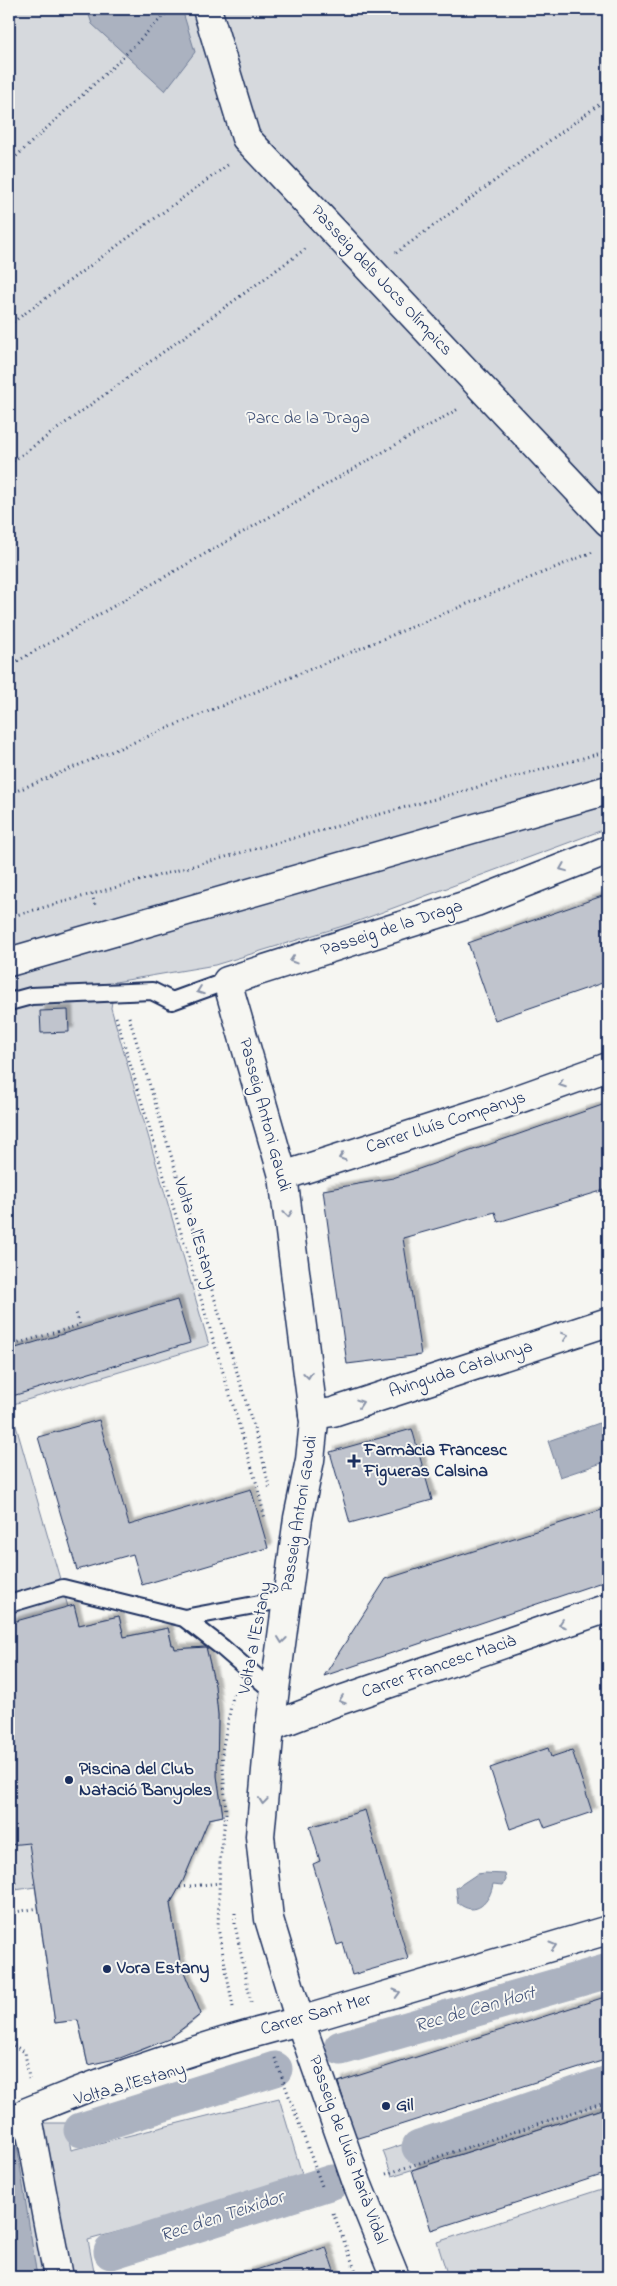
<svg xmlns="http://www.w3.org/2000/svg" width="617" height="2286" viewBox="0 0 617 2286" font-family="'Indie Flower',sans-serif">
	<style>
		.green { fill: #d6d9dd; stroke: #78849e }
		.water { fill: #abb2c0; stroke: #717e99 }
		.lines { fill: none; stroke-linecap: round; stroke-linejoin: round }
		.canal { stroke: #abb2c0; stroke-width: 35 }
		.building { fill: #c0c4cd; stroke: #1b2f5e; filter: url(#shadow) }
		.lane-casing { stroke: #1b2f5e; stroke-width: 20 }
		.street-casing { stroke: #1b2f5e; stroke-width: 31 }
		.secondary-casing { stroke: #1b2f5e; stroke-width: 31 }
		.path { stroke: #1b2f5e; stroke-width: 3; stroke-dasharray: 1 4; stroke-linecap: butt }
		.lane { stroke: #f6f6f2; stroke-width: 16 }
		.street { stroke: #f6f6f2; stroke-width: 28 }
		.secondary { stroke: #f6f6f2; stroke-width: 28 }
		.oneway { stroke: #8892a8 }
		.poi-dot { fill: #1b2f5e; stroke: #f6f6f2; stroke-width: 2 }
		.labels { text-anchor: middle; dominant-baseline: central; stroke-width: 4; stroke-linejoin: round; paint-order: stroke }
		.street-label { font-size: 18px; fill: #1b2f5e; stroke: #f6f6f2 }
		.park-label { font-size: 18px; fill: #405177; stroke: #f6f6f2 }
		.poi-label { font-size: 18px; font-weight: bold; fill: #1b2f5e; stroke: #f6f6f2; text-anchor: start }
		.water-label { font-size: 19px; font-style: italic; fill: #46567b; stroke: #f6f6f2 }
	</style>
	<defs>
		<filter id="shadow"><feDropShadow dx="4.5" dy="-4.5" stdDeviation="1" flood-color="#0004"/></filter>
	</defs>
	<rect width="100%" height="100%" fill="#f6f6f2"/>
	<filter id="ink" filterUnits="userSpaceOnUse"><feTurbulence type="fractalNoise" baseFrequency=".02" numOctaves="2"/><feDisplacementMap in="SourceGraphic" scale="10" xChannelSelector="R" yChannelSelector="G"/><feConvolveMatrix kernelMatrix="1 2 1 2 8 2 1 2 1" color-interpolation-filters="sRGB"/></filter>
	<g filter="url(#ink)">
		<!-- green -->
		<g class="green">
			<path d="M9,9H608V828L353,923L215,965L115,982L111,1008L209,1345L10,1405L68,1607L74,1605L79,1625L119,1616L124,1637L168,1628L172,1645H174L175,1649L206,1647L215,1686L218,1715L217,1776L223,1816L209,1819L183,1881L170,1904L180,1962L201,2014C169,2045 131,2055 88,2065L78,2020L55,2023L35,1887L9,1891Z"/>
			<path d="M608,2078V2107L392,2176L383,2151Z"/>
			<path d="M279,2098L304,2181L88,2240L95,2277H37L9,2120L13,2123H66L71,2150Z"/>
			<path d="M608,2187V2277H448L437,2242Z"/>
		</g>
		<!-- water -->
		<g class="water">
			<path d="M87,9H182L195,52L165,91L92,24Z"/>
			<path d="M608,1420V1461L560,1477L548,1441Z"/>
			<path d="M485,1873L505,1874L506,1880L503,1885L493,1884C490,1902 476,1918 458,1903L456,1888L477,1874Z"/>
			<path d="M9,2120L13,2123L16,2139L37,2277H9Z"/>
		</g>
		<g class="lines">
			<!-- canal -->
			<g class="canal">
				<path d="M341,2048L608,1971"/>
				<path d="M81,2130L275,2069"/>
				<path d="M419,2147L608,2083"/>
				<path d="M111,2252L332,2182"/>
			</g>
		</g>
		<!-- building -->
		<g class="building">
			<path d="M608,894V981L495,1020L468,943Z"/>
			<path d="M68,1010L69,1032L41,1033L40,1011Z"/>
			<path d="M608,1103V1189L498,1222L495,1212L403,1238L421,1355L347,1364L323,1190L393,1178Z"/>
			<path d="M177,1300L190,1343L9,1397V1350Z"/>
			<path d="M99,1420L129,1525L251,1489L268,1548L142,1585L133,1554L77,1570L38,1437Z"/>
			<path d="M412,1429L432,1500L350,1523L330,1452Z"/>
			<path d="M608,1508V1580L324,1676L386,1579Z"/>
			<path d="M74,1605L79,1625L119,1616L124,1637L168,1628L172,1645H174L175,1649L206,1647L215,1686L218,1715L217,1776L223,1816L209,1819L183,1881L170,1904L180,1962L201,2014L169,2039L120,2058L88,2065L78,2020L55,2023L29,1843L9,1845V1623Z"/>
			<path d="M548,1748L551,1757L572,1750L592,1812L545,1828L541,1818L510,1829L490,1768Z"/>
			<path d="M365,1810L408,1959L352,1975L343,1943L337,1945L313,1864L320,1861L310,1827Z"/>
			<path d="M608,1996V2059L356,2139L338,2082Z"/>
			<path d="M608,2107V2173L431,2230L412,2170Z"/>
			<path d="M326,2247L336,2277H235Z"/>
		</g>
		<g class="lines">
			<!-- lane casing -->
			<g class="lane-casing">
				<g id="lane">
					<path d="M9,1002L31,996L152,991L172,1001L227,981"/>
					<path d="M9,1604L63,1588L184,1618L223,1648L275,1693"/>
					<path d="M184,1618L287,1599"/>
				</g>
			</g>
			<!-- street casing -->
			<g class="street-casing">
				<g id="street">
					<path d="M207,9L246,138L608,522"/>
					<path d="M9,962L608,790"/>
					<path d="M283,1176L488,1110L608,1067"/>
					<path d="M313,1415L333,1412L608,1322"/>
					<path d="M270,1727L338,1701L608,1608"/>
					<path d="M58,2277L27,2112C115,2075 207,2044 300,2021"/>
				</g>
			</g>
			<!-- secondary casing -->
			<g class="secondary-casing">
				<g id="secondary">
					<path d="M300,2021L608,1930"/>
					<path d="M395,2277L357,2183L300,2021L269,1919L260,1836L270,1727L287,1599L298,1518L310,1460L314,1422L283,1176L227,981L476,902L608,850"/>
				</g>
			</g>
			<!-- path -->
			<g class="path">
				<path d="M9,163L118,62L170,9"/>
				<path d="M396,253L608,98"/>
				<path d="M9,325L229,164"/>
				<path d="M9,464L308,247"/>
				<path d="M9,666L460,408"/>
				<path d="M9,794L595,551"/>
				<path d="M92,894L95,905"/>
				<path d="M9,917L608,751"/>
				<path d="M116,1017L257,1485L265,1519"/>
				<path d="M129,1017L260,1448L270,1490"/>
				<path d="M9,1346L80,1325L75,1310"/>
				<path d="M9,1848L16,1889"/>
				<path d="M180,1887L220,1883"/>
				<path d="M9,1913L39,1908"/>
				<path d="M235,1913V1925L251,2002"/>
				<path d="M233,2007L218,1928L220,1859L226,1813L222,1751L234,1691"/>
				<path d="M9,2043L25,2052L29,2079"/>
				<path d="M275,2058L322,2186"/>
				<path d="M9,2069L11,2086"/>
				<path d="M386,2174L608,2101"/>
				<path d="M333,2213L358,2277"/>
			</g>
			<!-- lane -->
			<use href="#lane" class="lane"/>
			<!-- street -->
			<use href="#street" class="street"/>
			<!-- secondary -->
			<use href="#secondary" class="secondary"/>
		</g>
		<!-- one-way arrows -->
		<defs><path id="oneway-chevron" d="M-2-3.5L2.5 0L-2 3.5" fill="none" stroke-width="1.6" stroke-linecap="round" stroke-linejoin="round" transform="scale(1.25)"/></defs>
		<g class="oneway">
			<use href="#oneway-chevron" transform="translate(563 868) rotate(158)"/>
			<use href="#oneway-chevron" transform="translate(293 960) rotate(162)"/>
			<use href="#oneway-chevron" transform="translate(200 991) rotate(160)"/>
			<use href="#oneway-chevron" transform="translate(562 1084) rotate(160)"/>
			<use href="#oneway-chevron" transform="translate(342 1157) rotate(162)"/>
			<use href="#oneway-chevron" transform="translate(288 1214) rotate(83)"/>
			<use href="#oneway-chevron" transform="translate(565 1336) rotate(-18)"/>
			<use href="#oneway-chevron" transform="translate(308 1375) rotate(83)"/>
			<use href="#oneway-chevron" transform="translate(360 1403) rotate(-18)"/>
			<use href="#oneway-chevron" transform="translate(562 1624) rotate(161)"/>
			<use href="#oneway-chevron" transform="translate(282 1640) rotate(97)"/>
			<use href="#oneway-chevron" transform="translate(342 1700) rotate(161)"/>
			<use href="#oneway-chevron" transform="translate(263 1801) rotate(96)"/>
			<use href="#oneway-chevron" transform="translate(553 1946) rotate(-16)"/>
			<use href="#oneway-chevron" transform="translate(397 1993) rotate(-16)"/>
		</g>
	</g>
	<!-- markers -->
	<g class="poi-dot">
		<path d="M351.5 1453.5h5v5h5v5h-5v5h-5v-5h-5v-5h5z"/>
		<circle cx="69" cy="1780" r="5"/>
		<circle cx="107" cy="1969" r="5"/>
		<circle cx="386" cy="2106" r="5"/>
	</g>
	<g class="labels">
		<!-- street labels -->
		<g class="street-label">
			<text transform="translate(381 281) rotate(47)">Passeig dels Jocs Olímpics</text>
			<text transform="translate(392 929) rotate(-18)">Passeig de la Draga</text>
			<text transform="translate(264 1115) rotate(75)">Passeig Antoni Gaudi</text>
			<text transform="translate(446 1123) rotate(-18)">Carrer Lluís Companys</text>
			<text transform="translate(195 1233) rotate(73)">Volta a l'Estany</text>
			<text transform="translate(461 1370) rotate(-18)">Avinguda Catalunya</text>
			<text transform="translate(300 1514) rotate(-81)">Passeig Antoni Gaudi</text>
			<text transform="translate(256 1638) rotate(-79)">Volta a l'Estany</text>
			<text transform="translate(439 1667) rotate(-19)">Carrer Francesc Macià</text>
			<text transform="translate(316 2015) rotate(-16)">Carrer Sant Mer</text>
			<text transform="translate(130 2085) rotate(-16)">Volta a l'Estany</text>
			<text transform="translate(347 2150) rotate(70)">Passeig de Lluís Marià Vidal</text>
		</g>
		<!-- park labels -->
		<g class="park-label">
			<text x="308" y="419">Parc de la Draga</text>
		</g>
		<!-- poi labels -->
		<g class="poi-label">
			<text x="364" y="1451">Farmàcia Francesc<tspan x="364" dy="21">Figueras Calsina</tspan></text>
			<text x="79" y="1770">Piscina del Club<tspan x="79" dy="21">Natació Banyoles</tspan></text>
			<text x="117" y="1969">Vora Estany</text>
			<text x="396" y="2106">Gil</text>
		</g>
		<!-- water labels -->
		<g class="water-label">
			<text transform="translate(475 2010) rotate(-16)">Rec de Can Hort</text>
			<text transform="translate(222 2217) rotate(-18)">Rec d'en Teixidor</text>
		</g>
	</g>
	<!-- margin -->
	<rect width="617" height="2286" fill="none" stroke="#f6f6f2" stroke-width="30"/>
	<rect x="15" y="15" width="587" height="2256" fill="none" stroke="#1b2f5e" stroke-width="2" filter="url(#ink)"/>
</svg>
